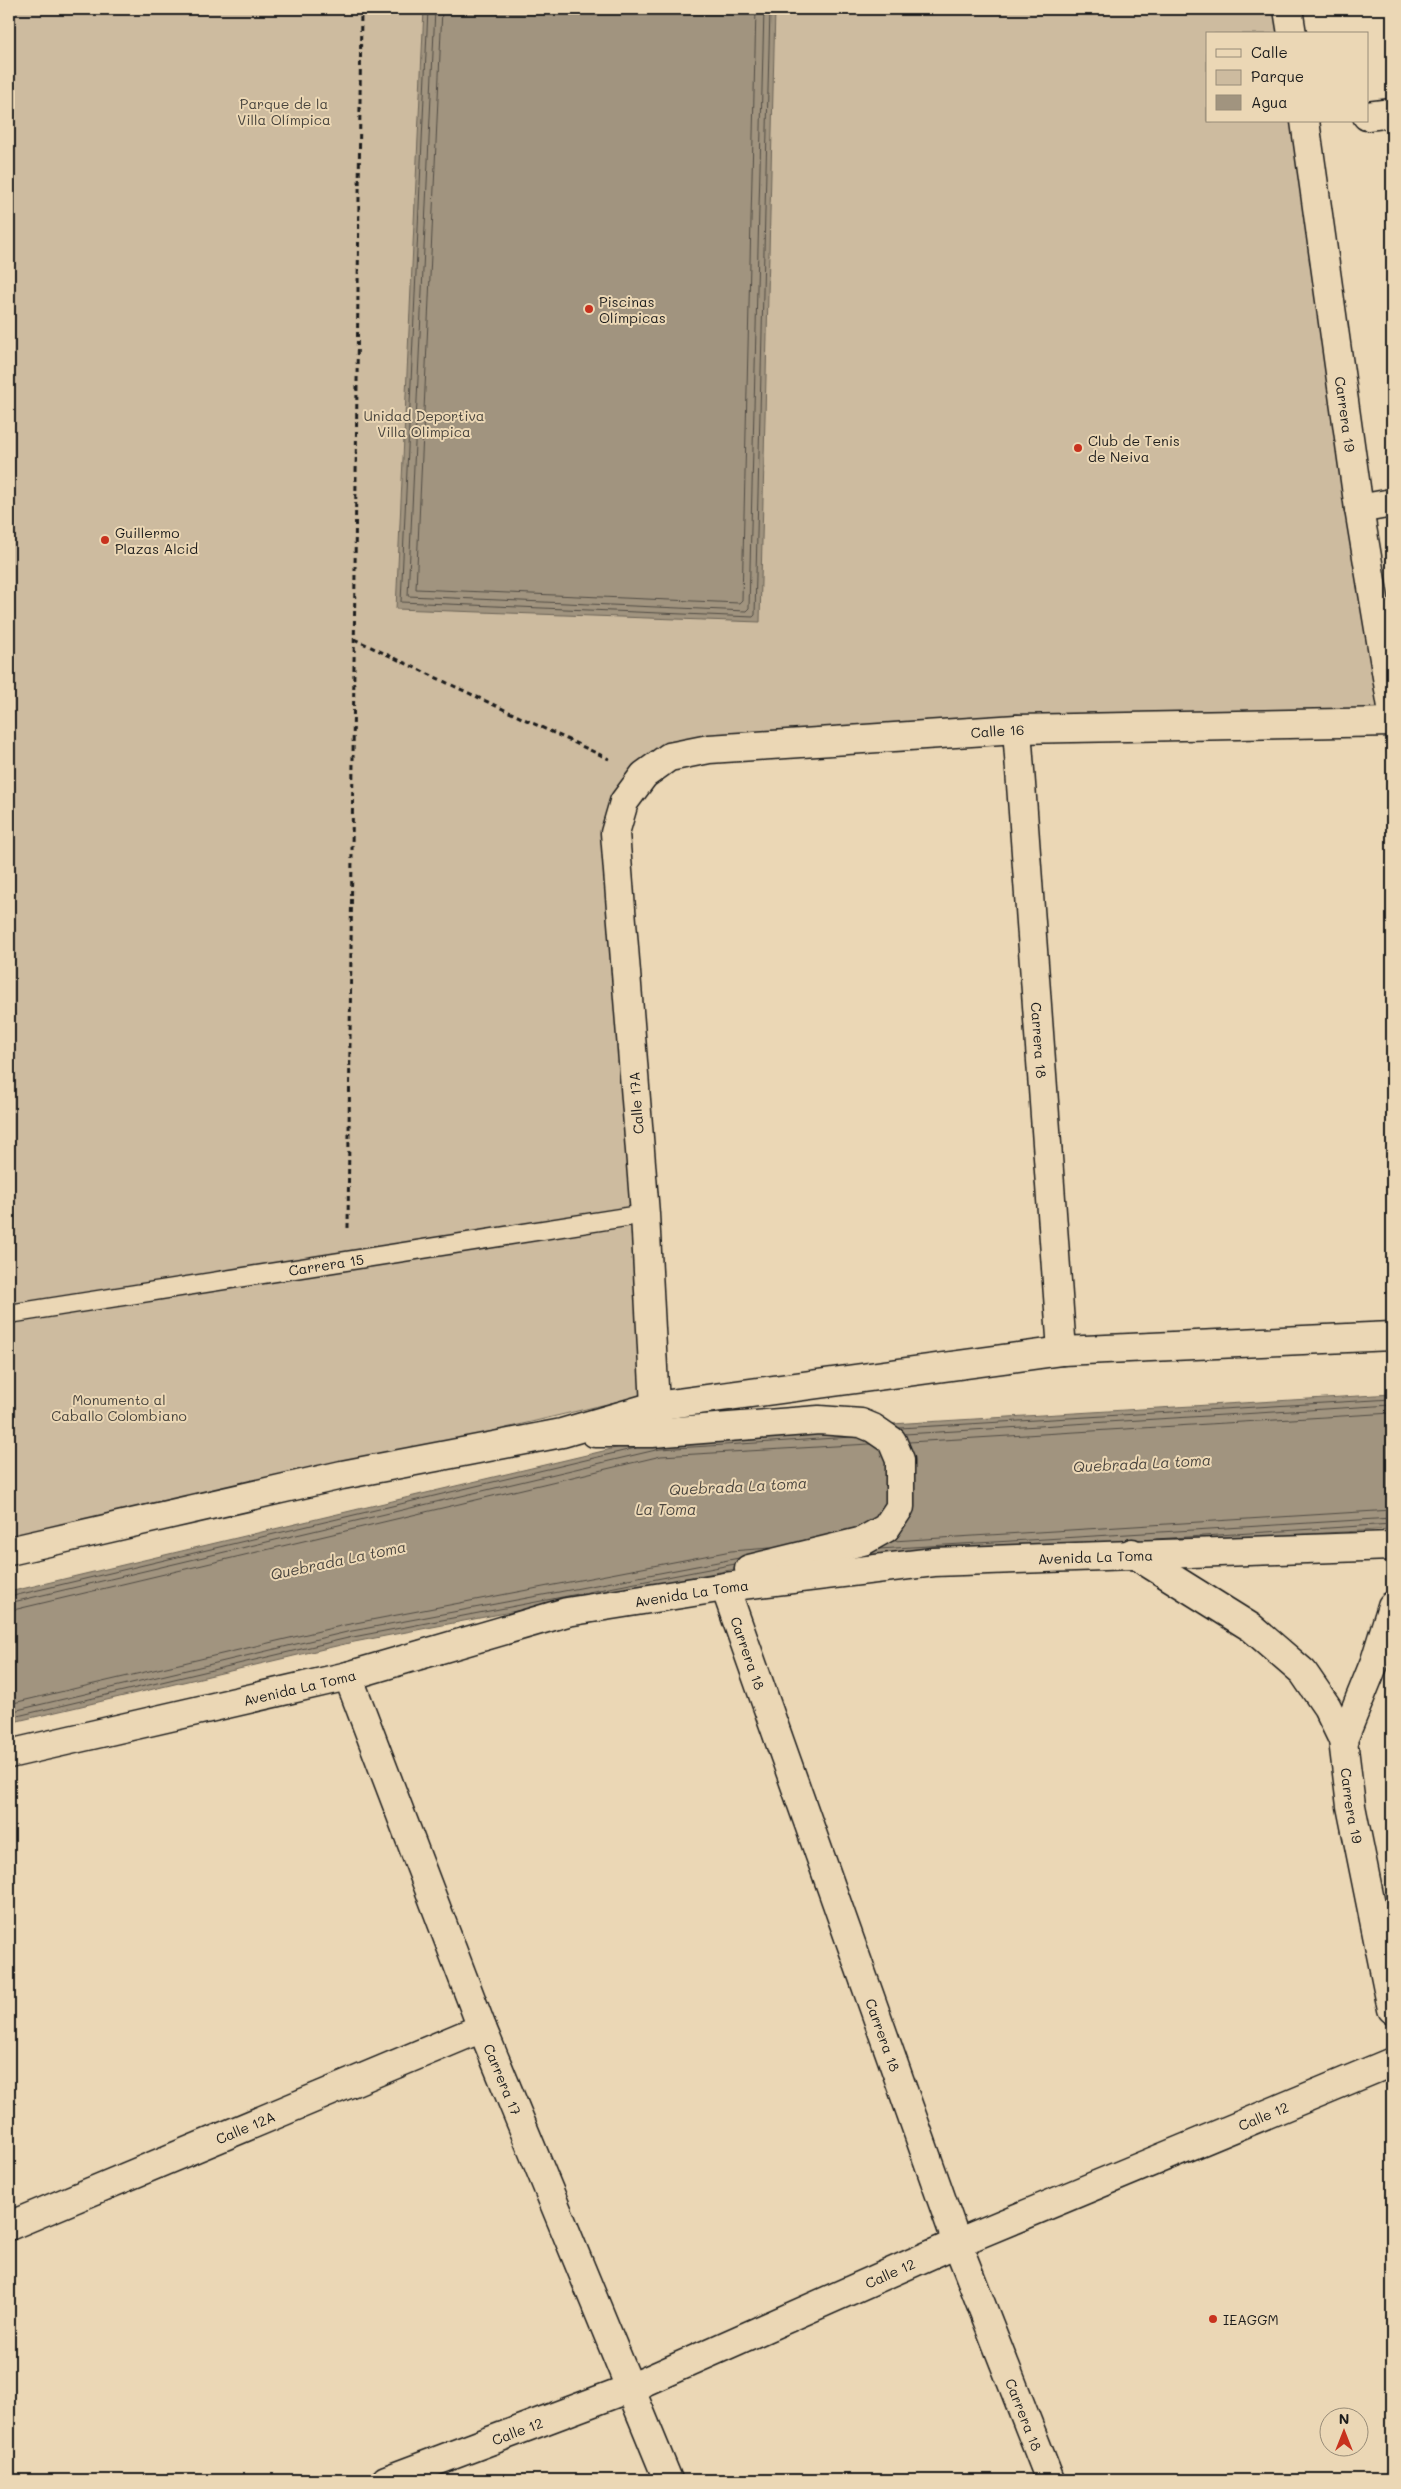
<svg xmlns="http://www.w3.org/2000/svg" width="1401" height="2489" viewBox="0 0 1401 2489" font-family="Mali,sans-serif">
	<style>
		.green { fill: #cdbb9f; stroke: #746c5e }
		.water { fill: #a1947f; stroke: #6c6457 }
		.lines { fill: none; stroke-linecap: round; stroke-linejoin: round }
		.shore { stroke: #514c44; stroke-width: 1 }
		.lane-casing { stroke: #1c1c1c; stroke-width: 21 }
		.street-casing { stroke: #1c1c1c; stroke-width: 31 }
		.secondary-casing { stroke: #1c1c1c; stroke-width: 31 }
		.path { stroke: #1c1c1c; stroke-width: 3; stroke-dasharray: 5 4; stroke-linecap: butt }
		.lane { stroke: #ebd7b5; stroke-width: 18 }
		.street { stroke: #ebd7b5; stroke-width: 28 }
		.secondary { stroke: #ebd7b5; stroke-width: 28 }
		.poi-dot { fill: #c8321e; stroke: #ebd7b5; stroke-width: 2 }
		.labels { text-anchor: middle; dominant-baseline: central; stroke-width: 4; stroke-linejoin: round; paint-order: stroke }
		.park-label { font-size: 14px; fill: #48443d; stroke: #ebd7b5 }
		.poi-label { font-size: 14px; fill: #1c1c1c; stroke: #ebd7b5; text-anchor: start }
		.street-label { font-size: 14px; fill: #1c1c1c; stroke: #ebd7b5 }
		.water-label { font-size: 15px; font-style: italic; fill: #4b463f; stroke: #ebd7b5 }
	</style>
	<rect width="100%" height="100%" fill="#ebd7b5"/>
	<filter id="ink" filterUnits="userSpaceOnUse"><feTurbulence type="fractalNoise" baseFrequency=".02" numOctaves="2"/><feDisplacementMap in="SourceGraphic" scale="10" xChannelSelector="R" yChannelSelector="G"/><feConvolveMatrix kernelMatrix="1 2 1 2 8 2 1 2 1" color-interpolation-filters="sRGB"/></filter>
	<g filter="url(#ink)">
		<!-- green -->
		<path class="green" d="M9,9H1288L1292,34H1207V121H1305L1392,722L669,757L624,802L649,1394L9,1546Z"/>
		<!-- water -->
		<g class="water">
			<path d="M424,9H775L760,622L396,609Z"/>
			<path d="M1392,1394V1529L735,1569L349,1643L9,1723V1592L658,1438Z"/>
		</g>
		<g class="lines">
			<!-- shore -->
			<g class="shore">
				<path d="M428,9L401,602L753,617L755,615L770,9"/>
				<path d="M435,9L408,596L746,611L749,608L764,9"/>
				<path d="M442,9L416,589L739,603L742,600L756,9"/>
				<path d="M900,1428L1392,1399"/>
				<path d="M905,1434L1392,1405"/>
				<path d="M909,1442L1392,1413"/>
				<path d="M1156,1539L1392,1524"/>
				<path d="M893,1541L1392,1510"/>
				<path d="M879,1549L1392,1518"/>
				<path d="M9,1597L636,1448"/>
				<path d="M9,1603L660,1449L852,1437"/>
				<path d="M9,1611L661,1456L870,1444"/>
				<path d="M9,1704L345,1625L731,1551L770,1548"/>
				<path d="M9,1712L347,1632L739,1558"/>
				<path d="M9,1718L348,1638L735,1564"/>
			</g>
			<!-- lane casing -->
			<g class="lane-casing">
				<g id="lane">
					<path id="s1" d="M9,1314L645,1214"/>
				</g>
			</g>
			<!-- street casing -->
			<g class="street-casing">
				<g id="street">
					<path d="M1288,9L1292,34"/>
					<path d="M1367,116L1392,113"/>
					<path id="s2" d="M1305,121L1359,509L1392,707"/>
					<path d="M1359,509L1392,503"/>
					<path id="s3" d="M1017,729L1062,1351"/>
					<path id="s4" d="M655,1406L645,1214L615,833L624,802L644,775L669,757L709,749L1017,729L1392,722"/>
					<path d="M1132,1553L1252,1628L1303,1672L1327,1707L1343,1740"/>
					<path id="s5" d="M725,1587L957,2243L1050,2480"/>
					<path id="s6" d="M1392,1606L1375,1661L1343,1740L1351,1806L1392,2009"/>
					<path id="s7" d="M348,1676L482,2028L668,2480"/>
					<path id="s8" d="M9,2226L482,2028"/>
					<path id="s9" d="M386,2480L628,2389L957,2243L1392,2062"/>
				</g>
			</g>
			<!-- secondary casing -->
			<g class="secondary-casing">
				<g id="secondary">
					<path d="M595,1433H652L819,1420L861,1423L873,1428L892,1441L900,1460V1507L886,1528L863,1541L749,1569"/>
					<path d="M9,1551L342,1475L562,1433L655,1406L1062,1351L1392,1336"/>
					<path id="s10" d="M9,1754L348,1676L567,1612L725,1587L934,1562L1392,1546"/>
				</g>
			</g>
			<!-- path -->
			<g class="path">
				<path d="M354,639L609,759"/>
				<path d="M348,1228L361,9"/>
			</g>
			<!-- lane -->
			<use href="#lane" class="lane"/>
			<!-- street -->
			<use href="#street" class="street"/>
			<!-- secondary -->
			<use href="#secondary" class="secondary"/>
		</g>
	</g>
	<!-- markers -->
	<g class="poi-dot">
		<circle cx="589" cy="309" r="5"/>
		<circle cx="1078" cy="448" r="5"/>
		<circle cx="105" cy="540" r="5"/>
		<circle cx="1213" cy="2319" r="5"/>
	</g>
	<g class="labels">
		<!-- park labels -->
		<g class="park-label">
			<text x="284" y="103">Parque de la<tspan x="284" dy="16">Villa Olímpica</tspan></text>
			<text x="424" y="415">Unidad Deportiva<tspan x="424" dy="16">Villa Olimpica</tspan></text>
			<text x="119" y="1399">Monumento al<tspan x="119" dy="16">Caballo Colombiano</tspan></text>
		</g>
		<!-- poi labels -->
		<g class="poi-label">
			<text x="599" y="301">Piscinas<tspan x="599" dy="16">Olímpicas</tspan></text>
			<text x="1088" y="440">Club de Tenis<tspan x="1088" dy="16">de Neiva</tspan></text>
			<text x="115" y="532">Guillermo<tspan x="115" dy="16">Plazas Alcid</tspan></text>
			<text x="1223" y="2319">IEAGGM</text>
		</g>
		<!-- street labels -->
		<g class="street-label">
			<text stroke="none"><textPath href="#s2" startOffset="296">Carrera 19</textPath></text>
			<text stroke="none"><textPath href="#s4" startOffset="1001">Calle 16</textPath></text>
			<text stroke="none"><textPath href="#s3" startOffset="312">Carrera 18</textPath></text>
			<text transform="translate(636 1103) rotate(-94)">Calle 17A</text>
			<text stroke="none"><textPath href="#s1" startOffset="321">Carrera 15</textPath></text>
			<text stroke="none"><textPath href="#s10" startOffset="1108">Avenida La Toma</textPath></text>
			<text stroke="none"><textPath href="#s10" startOffset="702">Avenida La Toma</textPath></text>
			<text stroke="none"><textPath href="#s5" startOffset="70">Carrera 18</textPath></text>
			<text stroke="none"><textPath href="#s10" startOffset="298">Avenida La Toma</textPath></text>
			<text stroke="none"><textPath href="#s6" startOffset="209">Carrera 19</textPath></text>
			<text stroke="none"><textPath href="#s5" startOffset="475">Carrera 18</textPath></text>
			<text stroke="none"><textPath href="#s7" startOffset="432">Carrera 17</textPath></text>
			<text stroke="none"><textPath href="#s9" startOffset="950">Calle 12</textPath></text>
			<text stroke="none"><textPath href="#s8" startOffset="256">Calle 12A</textPath></text>
			<text stroke="none"><textPath href="#s9" startOffset="545">Calle 12</textPath></text>
			<text stroke="none"><textPath href="#s5" startOffset="880">Carrera 18</textPath></text>
			<text stroke="none"><textPath href="#s9" startOffset="140">Calle 12</textPath></text>
		</g>
		<!-- water labels -->
		<g class="water-label">
			<text transform="translate(1142 1463) rotate(-3)">Quebrada La toma</text>
			<text transform="translate(738 1486) rotate(-3)">Quebrada La toma</text>
			<text x="666" y="1509">La Toma</text>
			<text transform="translate(338 1560) rotate(-12)">Quebrada La toma</text>
		</g>
	</g>
	<!-- margin -->
	<rect width="1401" height="2489" fill="none" stroke="#ebd7b5" stroke-width="30"/>
	<rect x="15" y="15" width="1371" height="2459" fill="none" stroke="#1c1c1c" stroke-width="2" filter="url(#ink)"/>
	<!-- legend -->
	<rect x="1206" y="32" width="162" height="90" fill="#ebd7b5" stroke="#988c78"/>
	<rect x="1216" y="49" width="25" height="8" fill="#ebd7b5" stroke="#988c78"/>
	<text x="1251" y="58" font-size="15" fill="#1c1c1c">Calle</text>
	<rect x="1216" y="70" width="25" height="15" fill="#cdbb9f" stroke="#988c78"/>
	<text x="1251" y="82" font-size="15" fill="#1c1c1c">Parque</text>
	<rect x="1216" y="95" width="25" height="15" fill="#a1947f" stroke="#988c78"/>
	<text x="1251" y="108" font-size="15" fill="#1c1c1c">Agua</text>
	<!-- north arrow -->
	<g transform="translate(1344 2432)"><circle r="24" fill="#ebd7b5" stroke="#988c78"/>
	<path d="M0-4L9 19L0 12L-9 19Z" fill="#c8321e"/>
	<text y="-8" font-size="14" font-weight="bold" text-anchor="middle" fill="#1c1c1c">N</text>
	</g>
</svg>
